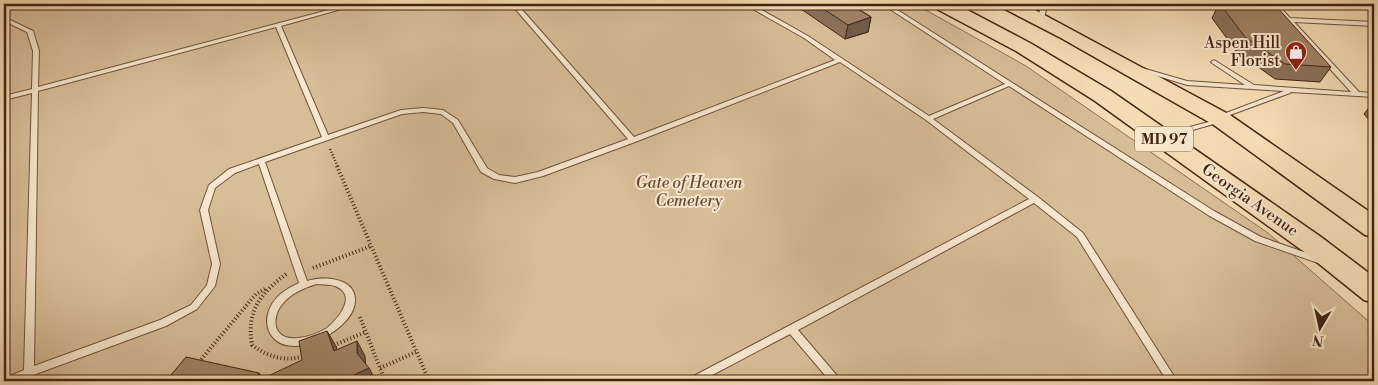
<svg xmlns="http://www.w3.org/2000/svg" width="1378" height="385" viewBox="0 0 1378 385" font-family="'Libre Bodoni',serif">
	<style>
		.green { fill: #d8bd99; stroke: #8e7056 }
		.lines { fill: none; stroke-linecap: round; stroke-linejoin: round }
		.service-casing { stroke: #71513c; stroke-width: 2 }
		.primary-casing { stroke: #452313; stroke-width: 3 }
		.path-far1 { stroke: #452313; stroke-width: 2.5; stroke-dasharray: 1 2; stroke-linecap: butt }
		.path { stroke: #452313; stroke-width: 4; stroke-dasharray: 1 2.5; stroke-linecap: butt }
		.service { fill: #f9e8cf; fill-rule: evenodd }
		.primary { fill: #f6dcb5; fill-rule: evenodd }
		.wall { fill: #8a7159; stroke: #452313 }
		.shaded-wall { fill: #715c48; stroke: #452313 }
		.building { fill: #a18367; stroke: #452313 }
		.labels { text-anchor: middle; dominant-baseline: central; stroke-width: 4; stroke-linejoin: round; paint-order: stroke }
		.shield { fill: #f9e8cf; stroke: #7b5e4b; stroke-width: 1 }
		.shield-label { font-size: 15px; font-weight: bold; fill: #452313 }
		.poi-label { font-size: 16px; fill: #452313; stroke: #f9e8cf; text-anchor: end }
		.park-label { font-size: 16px; font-style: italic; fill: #6a4a34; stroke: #f9e8cf }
		.street-label { font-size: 16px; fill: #452313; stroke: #f9e8cf }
	</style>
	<rect width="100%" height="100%" fill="#f6dcb5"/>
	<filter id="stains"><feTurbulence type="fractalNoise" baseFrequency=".004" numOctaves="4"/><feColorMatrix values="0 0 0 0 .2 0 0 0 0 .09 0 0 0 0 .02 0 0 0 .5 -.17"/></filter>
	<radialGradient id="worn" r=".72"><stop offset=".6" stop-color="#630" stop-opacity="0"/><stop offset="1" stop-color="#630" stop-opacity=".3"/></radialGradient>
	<!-- green -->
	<path class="green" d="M4,4H915L1026,66L1268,233L1374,326V381H4Z"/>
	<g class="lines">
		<!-- service casing -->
		<g class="service-casing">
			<g id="service">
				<path d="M351,4H359L281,26L328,135L401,110L423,108L443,110L458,120L487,168L499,175L515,177L538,172L628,139L511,4H517L634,137L835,60L804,38L744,4H751L808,36L929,116L1005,84L882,4H888L1214,211L1261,237L1324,259L1325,261L1324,263L1321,264L1255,241L1208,215L1009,86L933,119L1038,197L1083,233L1177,381H1167L1077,237L1034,203L798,330L839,378L841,381H830L790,334L701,381H688L690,378L1029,199L926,120L840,62L635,142L543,176L515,183L494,179L481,172L453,123L441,114L423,112L402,114L265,162L307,281C322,276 353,277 355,298C357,323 318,345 296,346C271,347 260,325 272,304C278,294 288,288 299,283L259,164L235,173L215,188L208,210L220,264L215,286L197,309L166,326L17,381H4L5,378L24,370L32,93L4,100V96L32,89L33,51L27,32L4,21V17L33,31L39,51L38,87ZM276,27L322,137L229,169L209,185L200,210L212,264L207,285L191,305L160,320L34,366L38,91ZM316,284C322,285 329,284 335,286C358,295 339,318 327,328C319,333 308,337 298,338C271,341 270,315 286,300C294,292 305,288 316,284Z"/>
				<path d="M1041,4H1047L1044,20L1041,22L1038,20Z"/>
				<path d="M1271,4H1277L1290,18L1374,22V26L1294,22L1359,92L1374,93V97L1291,92L1290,93L1230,115L1224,121L1165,138H1163L1162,136L1163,134L1220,119L1226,113L1284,91L1187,85L1138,70V68H1142L1187,81L1245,85L1212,63L1211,62L1214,60L1254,85L1351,92Z"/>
			</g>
		</g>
		<!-- primary casing -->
		<g class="primary-casing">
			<g id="primary">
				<path d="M933,4H956L1030,43L1111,91L1321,237L1374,277V303L1364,300L1303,251L1095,101L1016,51L935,8Z"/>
				<path d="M1001,4H1024L1230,115L1374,215V237L1365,235L1214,125L1061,38L1003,8Z"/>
			</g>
		</g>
		<!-- path-far1 -->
		<path class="path-far1" d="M330,149L338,167"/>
		<!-- path -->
		<g class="path">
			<path d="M337,166L429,381"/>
			<path d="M313,268L371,246"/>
			<path d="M286,274C260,294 246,311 252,345C268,357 285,362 305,356"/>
			<path d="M360,317L385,381"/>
			<path d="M334,345L366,332"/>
			<path d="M199,362L256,294L267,288"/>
			<path d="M380,368L416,352"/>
		</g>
		<!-- service -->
		<use href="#service" class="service"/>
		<!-- primary -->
		<use href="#primary" class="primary"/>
	</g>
	<!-- wall -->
	<g class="wall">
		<path d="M802,4H850L871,17L868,32L845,39L801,9Z"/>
		<path d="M1219,4L1331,67L1320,82L1275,79L1236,51L1212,18Z"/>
		<path d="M1374,101V126L1364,114Z"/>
	</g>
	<!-- shaded-wall -->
	<g class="shaded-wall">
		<path d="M871,17L868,32L845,39L848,25Z"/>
		<path d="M327,331L336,346L343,366L334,351Z"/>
		<path d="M357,341L365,356L366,369L357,353Z"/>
		<path d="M369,368L376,381H345V379Z"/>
		<path d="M259,373L265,381H253Z"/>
	</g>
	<!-- building -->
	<g class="building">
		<path d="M816,4H850L871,17L848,25Z"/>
		<path d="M1220,4L1276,6L1331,67L1285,64L1245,37Z"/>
		<path d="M327,331L334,351L357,341V353L369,368L345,379V381H266L264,378L302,360L299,341Z"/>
		<path d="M186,357L259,373L253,381H166Z"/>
	</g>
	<!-- icons -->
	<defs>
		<g id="shop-pin" transform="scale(1.125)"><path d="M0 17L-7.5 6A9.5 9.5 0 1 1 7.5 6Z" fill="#8f2418" stroke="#f9e8cf"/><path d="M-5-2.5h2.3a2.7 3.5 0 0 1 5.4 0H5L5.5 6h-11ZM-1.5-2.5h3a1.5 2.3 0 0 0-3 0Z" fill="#fff"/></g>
	</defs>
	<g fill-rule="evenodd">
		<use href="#shop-pin" x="1296" y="52"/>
	</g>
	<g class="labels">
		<!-- shield labels -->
		<rect class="shield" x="1135" y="126.5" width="58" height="25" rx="4"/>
		<g class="shield-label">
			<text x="1164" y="139">MD 97</text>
		</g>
		<!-- poi labels -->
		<g class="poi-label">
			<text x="1280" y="43">Aspen Hill<tspan x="1280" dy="18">Florist</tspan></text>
		</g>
		<!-- park labels -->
		<g class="park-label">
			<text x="689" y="183">Gate of Heaven<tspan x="689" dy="18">Cemetery</tspan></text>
		</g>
		<!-- street labels -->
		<g class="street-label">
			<text transform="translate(1250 200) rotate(35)">Georgia Avenue</text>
		</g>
	</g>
	<!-- margin -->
	<rect width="1378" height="385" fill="none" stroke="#f6dcb5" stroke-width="20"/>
	<rect x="5" y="5" width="1368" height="375" fill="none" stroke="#452313" stroke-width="2.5"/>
	<rect x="10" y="10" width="1358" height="365" fill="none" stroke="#452313"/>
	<!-- north arrow -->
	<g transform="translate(1320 328) rotate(189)" stroke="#f9e8cf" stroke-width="4" paint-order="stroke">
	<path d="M0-4L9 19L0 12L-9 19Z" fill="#452313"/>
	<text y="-8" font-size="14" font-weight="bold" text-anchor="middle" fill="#452313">N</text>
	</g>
	<rect width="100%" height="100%" filter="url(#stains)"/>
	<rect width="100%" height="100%" fill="url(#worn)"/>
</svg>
